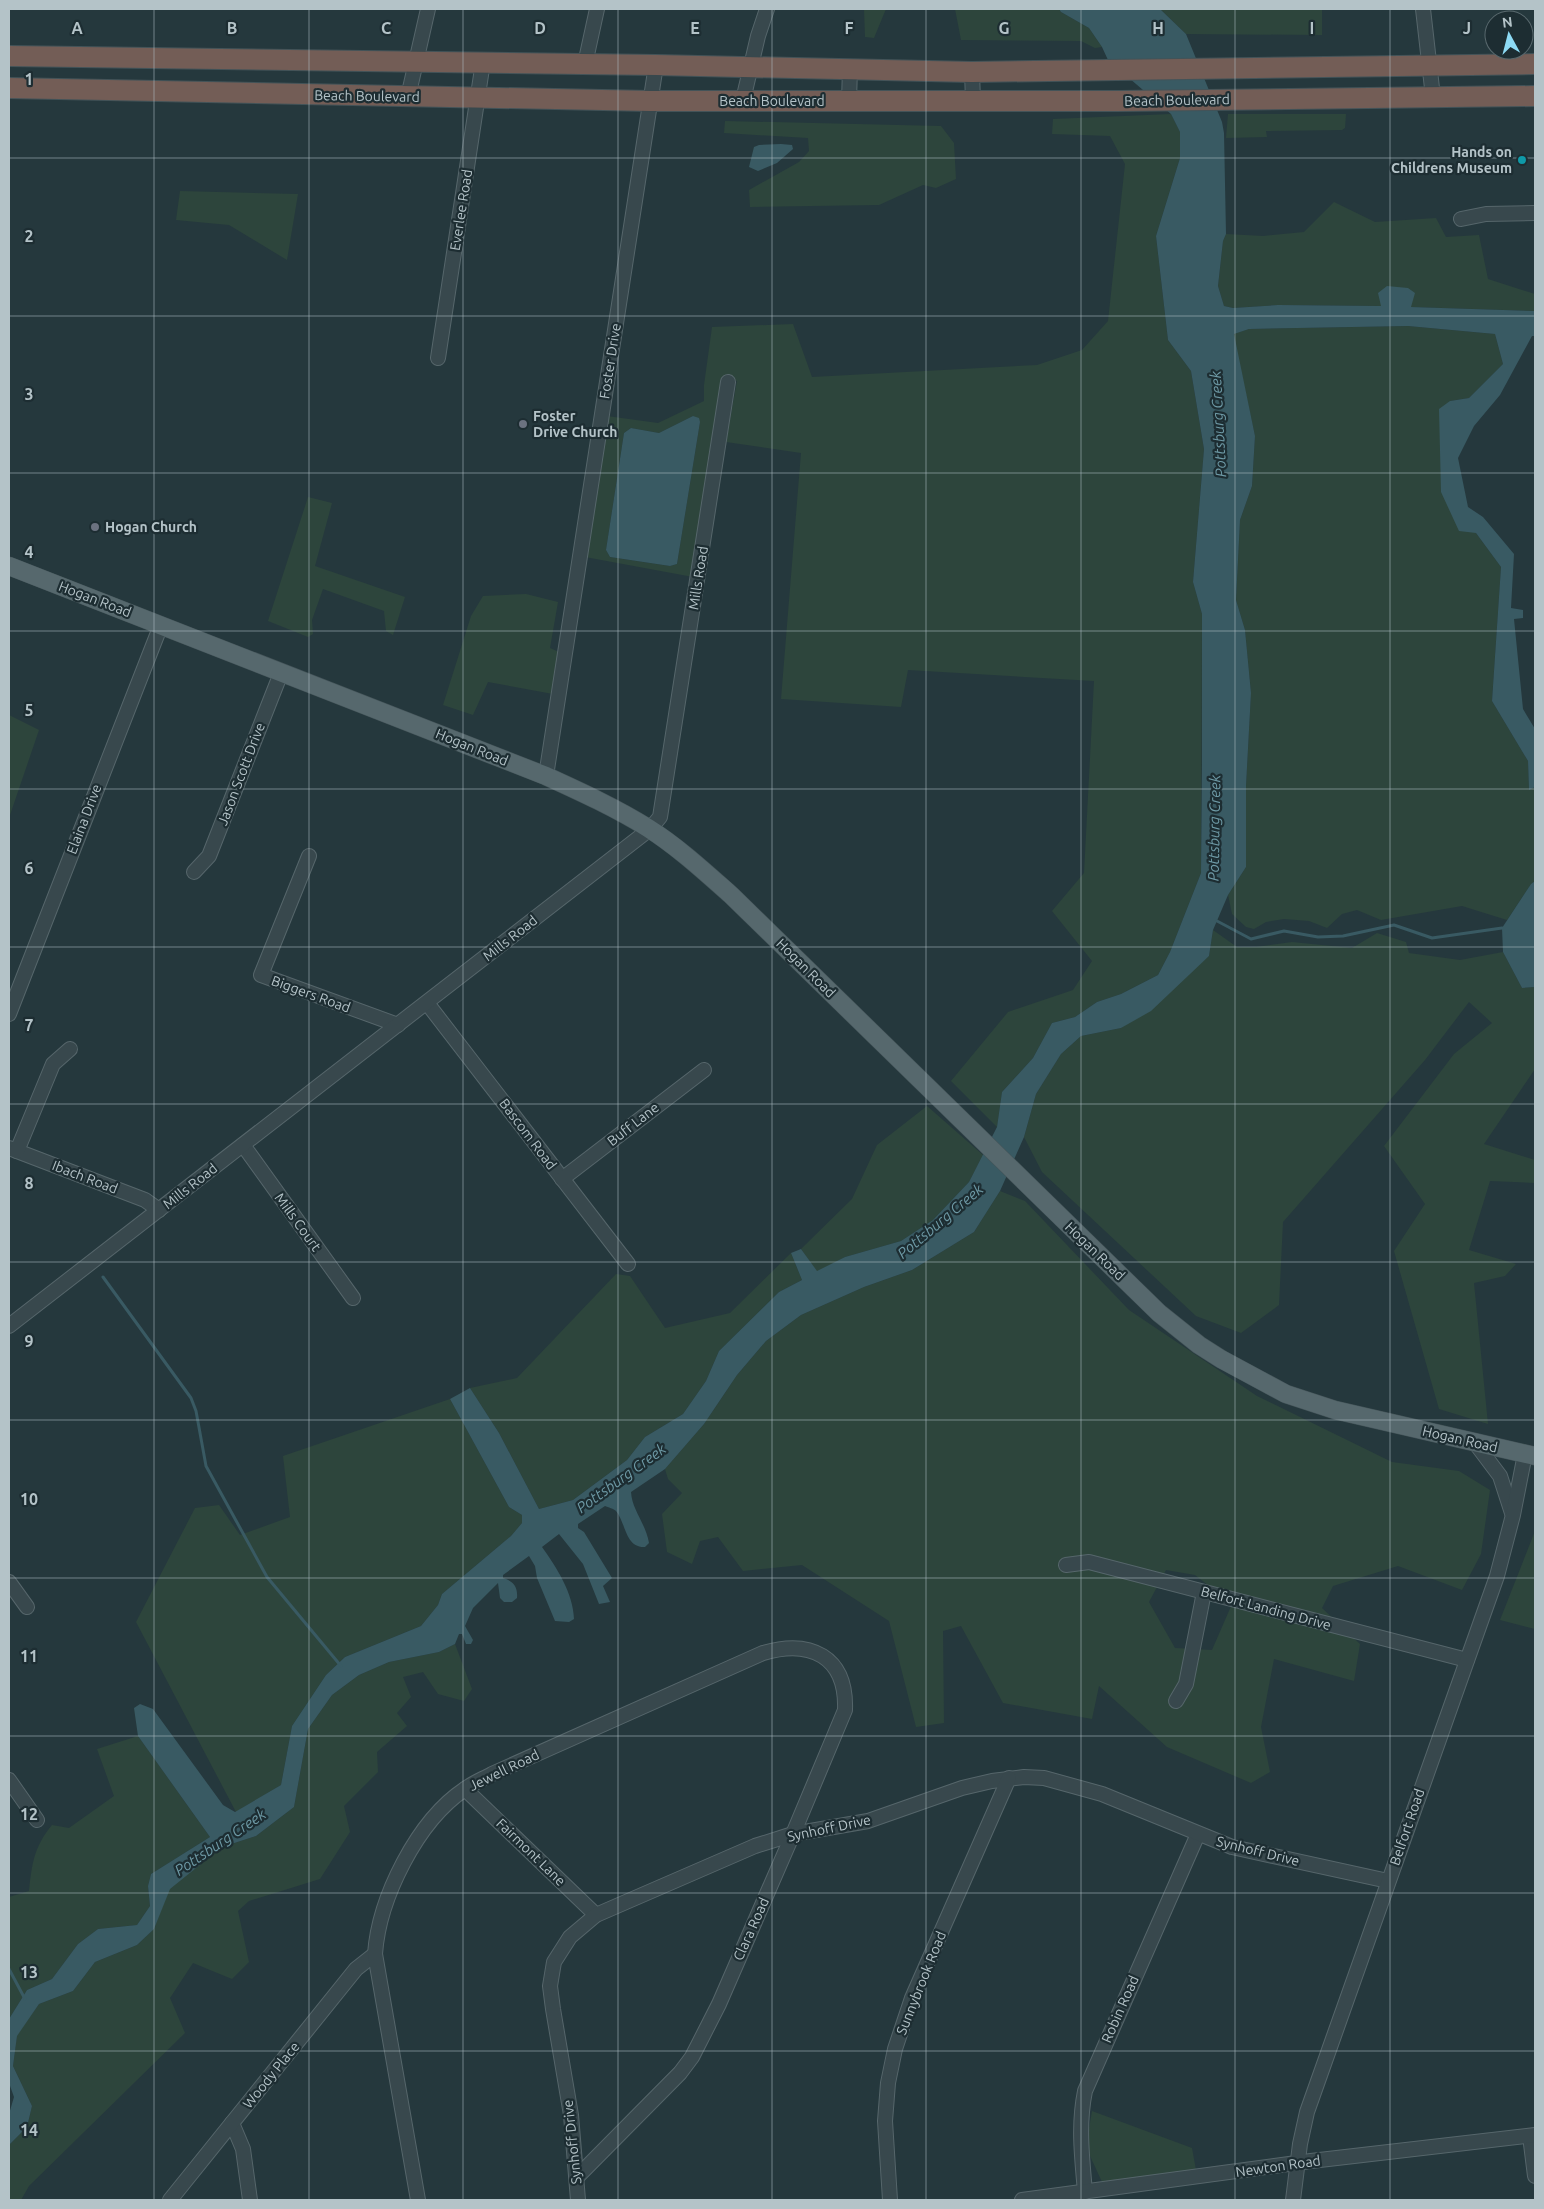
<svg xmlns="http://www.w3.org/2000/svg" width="1544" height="2209" viewBox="0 0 1544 2209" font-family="Ubuntu,sans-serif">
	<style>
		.green { fill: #2d453c; fill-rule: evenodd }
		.water { fill: #395a63 }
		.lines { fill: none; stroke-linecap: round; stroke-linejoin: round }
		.stream { stroke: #395a63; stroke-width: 3 }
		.minor-casing { stroke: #56666b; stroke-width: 16 }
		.major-casing { stroke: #445459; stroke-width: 19 }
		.highway-casing { stroke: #435358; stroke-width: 22 }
		.minor { stroke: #38484d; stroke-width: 14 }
		.major { stroke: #56686d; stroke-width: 18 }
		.highway { stroke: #735d56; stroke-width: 20 }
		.grid { fill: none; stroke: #b4c3c8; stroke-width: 1; stroke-opacity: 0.55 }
		.culture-dot { fill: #0f9aa8; stroke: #1d2d32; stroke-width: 2 }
		.worship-dot { fill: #6b7280; stroke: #1d2d32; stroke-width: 2 }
		.labels { text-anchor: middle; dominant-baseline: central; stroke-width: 4.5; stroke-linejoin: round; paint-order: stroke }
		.street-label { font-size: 14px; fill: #b4c3c8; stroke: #1d2d32 }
		.poi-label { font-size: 14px; font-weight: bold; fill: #b4c3c8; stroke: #1d2d32; text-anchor: start }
		.water-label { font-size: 15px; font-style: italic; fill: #6e9aa6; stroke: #1d2d32 }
		.grid-label { font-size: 16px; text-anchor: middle; font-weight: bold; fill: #b4c3c8; stroke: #1d2d32; stroke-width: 4.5; stroke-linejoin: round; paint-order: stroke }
	</style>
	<rect width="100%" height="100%" fill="#25383d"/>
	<!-- green -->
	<g class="green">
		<path d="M864,9H886L874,38L865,37Z"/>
		<path d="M955,9H1059L1061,12L1089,28L1102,47L1095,48L1081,41L961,40Z"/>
		<path d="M1160,9H1322V35L1186,34Z"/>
		<path d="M1171,114L1180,132V158L1156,236L1168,340L1191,371L1204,449L1193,582L1202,614L1201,873L1170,952L1158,975L1121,994L1097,1002L1075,1017L1052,1023L1033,1058L1002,1092L997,1127L951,1081L1008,1012L1073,990L1092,961L1052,911L1084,873L1094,681L908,670L901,707L781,699L801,453L726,442L737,381L722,378L693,577L585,557L607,416L658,423L704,401V385L712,327L793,324L812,377L1037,365L1082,350L1108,321L1125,164L1110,136L1052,134L1053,119ZM693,416L700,422L677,564L670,566L610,557L606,550L624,433L631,428L659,433Z"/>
		<path d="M1228,114H1346L1345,128L1342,130L1266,131L1267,137L1226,138Z"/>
		<path d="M725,121L941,126L954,143L956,179L936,188L923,185L879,205L750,207L749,190L799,162L809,151L808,138L724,133Z"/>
		<path d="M180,191L298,194L287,260L229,225L176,220Z"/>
		<path d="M1334,202L1375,222L1436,218L1446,237L1479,235L1488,279L1535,294V311L1381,306L1278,305L1233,308L1224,306L1218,286L1223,241L1226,234L1263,236L1304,232Z"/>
		<path d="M1408,326L1495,334L1503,364L1469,398L1450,401L1441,492L1476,533L1501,567L1492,701L1528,761L1529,789L1535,787V881L1531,884L1507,920L1462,906L1381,920L1357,910L1342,914L1327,928L1309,921L1284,919L1266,922L1254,929L1246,927L1232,914L1228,895L1246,867V786L1251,693L1245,630L1236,600L1240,520L1252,486L1255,436L1233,334L1249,329Z"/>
		<path d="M308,497L332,503L315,566L405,597L393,635L386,631L384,611L323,589L312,620L313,634L308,637L268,621Z"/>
		<path d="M526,594L558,602L550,648L559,652L553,694L488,682L473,715L443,705L471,616L483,596Z"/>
		<path d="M9,715L39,730L9,818Z"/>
		<path d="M1213,930L1237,947H1256L1292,942L1352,948L1377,933L1406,942L1409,953L1460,960L1503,952L1522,988L1535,987V1069L1484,1144L1535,1160V1183L1490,1181L1469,1250L1516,1264L1505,1276L1474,1283L1488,1424L1439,1409L1394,1251L1425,1204L1384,1146L1454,1054L1492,1023L1469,1002L1425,1060L1283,1222L1279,1305L1241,1333L1196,1316L1042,1172L1024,1137L1036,1094L1061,1054L1081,1036L1121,1028L1209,956Z"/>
		<path d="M927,1106L983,1155L969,1182L933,1220L901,1241L845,1257L817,1272L801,1249L852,1199L877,1145Z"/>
		<path d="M1000,1191L1025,1201L1129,1310L1257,1396L1392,1462L1459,1471L1490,1490L1481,1554L1462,1590L1398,1566L1333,1586L1322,1608L1360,1644L1354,1681L1274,1659L1261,1727L1270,1772L1251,1783L1167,1747L1099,1686L1092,1719L1003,1703L961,1626L943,1631L944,1723L916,1727L889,1621L802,1565L743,1571L718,1537L700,1541L692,1564L667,1552L662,1514L682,1493L668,1479L665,1469L704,1424L737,1375L766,1341L801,1315L864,1287L912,1270L974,1232ZM1166,1570L1195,1575L1232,1604L1212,1650L1175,1648L1149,1602Z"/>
		<path d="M791,1253L802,1280L779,1292L719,1351L706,1381L683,1414L645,1437L627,1460L573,1500L539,1509L499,1433L470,1388L517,1378L616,1274L630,1276L665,1328L730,1313Z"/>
		<path d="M450,1399L509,1507L522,1515V1523L511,1536L442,1594L438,1605L421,1626L345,1657L326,1675L292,1726L281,1785L236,1812L136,1622L195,1508L219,1505L240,1535L290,1517L283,1456Z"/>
		<path d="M1535,1531V1629L1500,1620Z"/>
		<path d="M455,1644L472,1689L464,1701L438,1694L423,1672L403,1677L411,1697L397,1713L407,1726L377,1752L378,1772L344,1806L350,1832L320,1879L249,1901L238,1911L249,1962L232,1979L193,1963L170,1998L185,2033L29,2186L21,2200H9V2145L27,2127L32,2106L13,2066L17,2035L39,2004L73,1991L95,1962L137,1945L154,1929L169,1889L222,1847L256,1836L294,1807L308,1729L332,1695L359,1675L389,1662L439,1652Z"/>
		<path d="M138,1736L210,1837L151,1874L148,1886L150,1906L137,1925L98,1929L78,1944L52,1979L27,1990L9,2019V1897L29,1891C32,1863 34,1847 52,1825L69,1828L114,1796L97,1749Z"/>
		<path d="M1092,2111L1192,2148L1196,2170L1102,2182L1086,2147Z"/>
	</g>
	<!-- water -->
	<g class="water">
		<path d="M1059,9H1160L1186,34L1222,122L1224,133L1226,234L1223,241L1218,286L1224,306L1233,308L1278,305L1381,306L1378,293L1387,286L1408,288L1415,293L1411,307L1535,311V336H1532L1500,395L1474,426L1458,458L1468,507L1483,517L1514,554L1511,608L1523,610V618L1514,619L1523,709L1535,729V787L1529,790L1528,761L1492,701L1501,567L1476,533L1459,531L1441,492L1439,409L1450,401L1469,398L1503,364L1495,334L1408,326L1249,329L1234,334L1255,436L1252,486L1240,520L1236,600L1245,630L1251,693L1246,786V867L1228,895L1213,930L1209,956L1151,1011L1121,1028L1081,1036L1061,1054L1036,1094L1024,1137L1000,1191L974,1232L912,1270L864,1287L801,1315L766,1341L737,1375L704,1424L665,1469L631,1492C632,1510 646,1524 649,1543L645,1547C625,1548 626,1523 616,1511C614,1509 608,1507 605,1506L578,1524V1528L584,1532L612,1578L603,1586L610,1602L599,1604L583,1564L559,1534L542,1547C557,1568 573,1593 574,1619L569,1622L555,1621L537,1578L535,1566L529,1556L503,1575V1578C513,1581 518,1586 517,1598L512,1602H504L500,1598L498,1583L473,1608L465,1626L473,1640L471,1644H466L462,1634H459L455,1644L439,1652L389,1662L359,1675L332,1695L308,1729L294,1807L256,1836L222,1847L170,1889L154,1929L137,1945L95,1962L73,1991L39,2004L17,2036L13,2066L32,2106L27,2127L9,2145V2114L14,2097L9,2083V2019L27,1990L52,1979L78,1944L98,1929L137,1925L150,1906L148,1886L151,1874L210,1837L138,1736L134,1708L140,1704L153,1709L223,1805L235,1812L281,1785L292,1726L326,1675L345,1657L421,1626L438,1605L442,1594L511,1536L522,1523V1515L509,1507L450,1399L470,1388L499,1433L539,1509L573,1500L627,1460L645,1437L683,1414L706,1381L719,1351L779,1292L802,1280L791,1253L801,1249L817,1271L845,1257L901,1241L933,1220L969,1182L997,1127L1002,1092L1033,1058L1052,1023L1075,1017L1097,1002L1121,994L1158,975L1170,952L1201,873L1202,764V614L1193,582L1204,449L1191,371L1168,340L1156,236L1180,158V132L1171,114L1108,60L1102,47L1089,28L1061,12Z"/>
		<path d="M781,144L792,145L793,149L777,163L758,171L749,167L754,147L759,145Z"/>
		<path d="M693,416L699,418L700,422L677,564L670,566L610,557L606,550L624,433L631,428L659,433Z"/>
		<path d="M1535,881V987L1522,988L1503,952L1502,928L1531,884Z"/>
	</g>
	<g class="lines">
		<!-- stream -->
		<g class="stream">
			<path d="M1217,921L1251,939L1284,931L1318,937L1343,936L1394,925L1432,938L1502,928"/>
			<path d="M103,1277L191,1398L196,1411L206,1466L267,1577L341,1666"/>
			<path d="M9,1969L25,1999"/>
		</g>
		<!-- minor casing -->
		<g class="minor-casing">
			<g id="minor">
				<path d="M1423,9L1433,97"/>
				<path d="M585,64L597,9"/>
				<path d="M972,72L973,101"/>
				<path d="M408,97L428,9"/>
				<path d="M743,100L758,36L767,9"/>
				<path d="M849,101L850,68"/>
				<path d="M1461,219L1486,214L1535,213"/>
				<path d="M438,358L483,62"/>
				<path d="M546,776L656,65"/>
				<path d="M309,856L261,975L398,1025"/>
				<path d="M194,872L209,856L281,673"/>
				<path d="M427,1003L628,1264"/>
				<path d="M9,1014L161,625"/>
				<path d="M243,1145L353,1298"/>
				<path d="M9,1148L145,1200L159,1210"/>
				<path d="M17,1151L53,1064L70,1049"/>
				<path d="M562,1179L704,1070"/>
				<path d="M9,1326L650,829L660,817L728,382"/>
				<path d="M1476,1444L1500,1476L1512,1513"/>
				<path d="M1066,1565L1089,1562L1467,1660"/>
				<path d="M9,1582L27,1607"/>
				<path d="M1176,1701L1186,1684L1204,1592"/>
				<path d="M9,1780L37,1820"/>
				<path d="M465,1789L596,1915"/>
				<path d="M232,2123L243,2149L250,2200"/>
				<path d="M1530,2136L1535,2176"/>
				<path d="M1085,2192C1082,2156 1078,2126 1085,2091L1198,1834"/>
				<path d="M170,2200L356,1969L375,1954"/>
				<path d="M418,2200L375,1954C379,1898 417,1821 465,1789C473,1783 483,1779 492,1774L763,1653C810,1639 847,1656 845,1710L793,1834L719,2004L692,2057L680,2073L577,2177"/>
				<path d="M578,2200L571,2115L553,2009L550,1986L554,1962L570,1937L596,1915L755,1846L793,1834L868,1821L962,1788L992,1781L1024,1777L1044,1778L1102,1794L1232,1847L1388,1881"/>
				<path d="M890,2200L885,2121L888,2083L895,2049L912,1998L1009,1778"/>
				<path d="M1022,2200L1311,2161L1535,2135"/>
				<path d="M1293,2200L1300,2144L1307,2112L1497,1576L1513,1515L1525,1454"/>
			</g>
		</g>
		<!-- major casing -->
		<g class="major-casing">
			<path id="major" d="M9,566L546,776C581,792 616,808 648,828C678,847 705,872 731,895L1159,1313L1199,1345L1221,1359L1286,1394L1335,1410L1535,1456"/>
		</g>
		<!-- highway casing -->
		<g class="highway-casing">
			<g id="highway">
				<path d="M9,56L656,65L972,72L1535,64"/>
				<path d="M9,88L650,101H1119L1535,96"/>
			</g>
		</g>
		<!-- minor -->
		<use href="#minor" class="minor"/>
		<!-- major -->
		<use href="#major" class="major"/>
		<!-- highway -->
		<use href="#highway" class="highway"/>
	</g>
	<!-- grid -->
	<path class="grid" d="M154,9V2200M309,9V2200M463,9V2200M618,9V2200M772,9V2200M926,9V2200M1081,9V2200M1235,9V2200M1390,9V2200M9,158H1535M9,316H1535M9,473H1535M9,631H1535M9,789H1535M9,947H1535M9,1104H1535M9,1262H1535M9,1420H1535M9,1578H1535M9,1736H1535M9,1893H1535M9,2051H1535"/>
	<!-- markers -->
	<circle class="culture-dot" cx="1522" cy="160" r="5"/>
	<g class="worship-dot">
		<circle cx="523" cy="424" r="5"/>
		<circle cx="95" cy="527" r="5"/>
	</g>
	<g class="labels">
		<!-- street labels -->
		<g class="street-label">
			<text transform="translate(367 96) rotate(1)">Beach Boulevard</text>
			<text transform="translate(1177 100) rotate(-1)">Beach Boulevard</text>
			<text x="772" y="101">Beach Boulevard</text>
			<text transform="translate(461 210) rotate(-81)">Everlee Road</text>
			<text transform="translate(610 361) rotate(-81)">Foster Drive</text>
			<text transform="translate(698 578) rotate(-81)">Mills Road</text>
			<text transform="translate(95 599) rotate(21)">Hogan Road</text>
			<text transform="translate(472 747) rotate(22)">Hogan Road</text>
			<text transform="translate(241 774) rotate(-69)">Jason Scott Drive</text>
			<text transform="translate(84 819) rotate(-69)">Elaina Drive</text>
			<text transform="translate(510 938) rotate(-38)">Mills Road</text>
			<text transform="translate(806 968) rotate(45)">Hogan Road</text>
			<text transform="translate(311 994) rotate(20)">Biggers Road</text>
			<text transform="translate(633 1124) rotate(-38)">Buff Lane</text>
			<text transform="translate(528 1134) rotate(53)">Bascom Road</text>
			<text transform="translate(85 1177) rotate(21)">Ibach Road</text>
			<text transform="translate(190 1186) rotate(-38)">Mills Road</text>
			<text transform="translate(298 1222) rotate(54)">Mills Court</text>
			<text transform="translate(1095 1251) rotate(44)">Hogan Road</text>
			<text transform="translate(1460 1439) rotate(13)">Hogan Road</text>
			<text transform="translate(1266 1608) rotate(15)">Belfort Landing Drive</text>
			<text transform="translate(504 1770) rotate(-26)">Jewell Road</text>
			<text transform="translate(1407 1827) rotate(-71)">Belfort Road</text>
			<text transform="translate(829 1828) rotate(-12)">Synhoff Drive</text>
			<text transform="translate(1258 1851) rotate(14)">Synhoff Drive</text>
			<text transform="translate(531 1852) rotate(44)">Fairmont Lane</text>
			<text transform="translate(751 1929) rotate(-66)">Clara Road</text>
			<text transform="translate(921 1983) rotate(-68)">Sunnybrook Road</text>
			<text transform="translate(1120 2009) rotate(-66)">Robin Road</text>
			<text transform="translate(271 2075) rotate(-51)">Woody Place</text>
			<text transform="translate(572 2142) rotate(-96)">Synhoff Drive</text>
			<text transform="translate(1278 2166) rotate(-8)">Newton Road</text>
		</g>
		<!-- poi labels -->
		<g class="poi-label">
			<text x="1512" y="152" text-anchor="end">Hands on<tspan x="1512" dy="16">Childrens Museum</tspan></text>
			<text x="533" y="416">Foster<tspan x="533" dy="16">Drive Church</tspan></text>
			<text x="105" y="527">Hogan Church</text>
		</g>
		<!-- water labels -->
		<g class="water-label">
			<text transform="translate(1218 424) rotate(-93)">Pottsburg Creek</text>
			<text transform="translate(1214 828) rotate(-89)">Pottsburg Creek</text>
			<text transform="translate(940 1221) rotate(-40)">Pottsburg Creek</text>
			<text transform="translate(621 1478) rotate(-36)">Pottsburg Creek</text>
			<text transform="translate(220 1842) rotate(-34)">Pottsburg Creek</text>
		</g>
	</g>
	<g class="grid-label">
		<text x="77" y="34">A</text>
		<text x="232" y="34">B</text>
		<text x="386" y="34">C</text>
		<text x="540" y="34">D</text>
		<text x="695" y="34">E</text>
		<text x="849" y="34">F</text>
		<text x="1004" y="34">G</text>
		<text x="1158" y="34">H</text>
		<text x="1312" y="34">I</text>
		<text x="1467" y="34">J</text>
		<text x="29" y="85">1</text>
		<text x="29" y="242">2</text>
		<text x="29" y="400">3</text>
		<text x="29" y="558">4</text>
		<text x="29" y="716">5</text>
		<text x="29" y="874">6</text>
		<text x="29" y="1031">7</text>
		<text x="29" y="1189">8</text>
		<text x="29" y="1347">9</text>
		<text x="29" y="1505">10</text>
		<text x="29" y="1662">11</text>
		<text x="29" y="1820">12</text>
		<text x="29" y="1978">13</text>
		<text x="29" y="2136">14</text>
	</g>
	<!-- border -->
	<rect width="1544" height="2209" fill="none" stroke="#b4c3c8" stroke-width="20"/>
	<!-- north arrow -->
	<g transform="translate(1509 35) rotate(353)"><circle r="24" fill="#1d2d32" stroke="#59696e"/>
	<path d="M0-4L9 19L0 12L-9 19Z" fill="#8ddaf4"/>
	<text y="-8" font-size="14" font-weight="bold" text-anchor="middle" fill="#b4c3c8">N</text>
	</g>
</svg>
